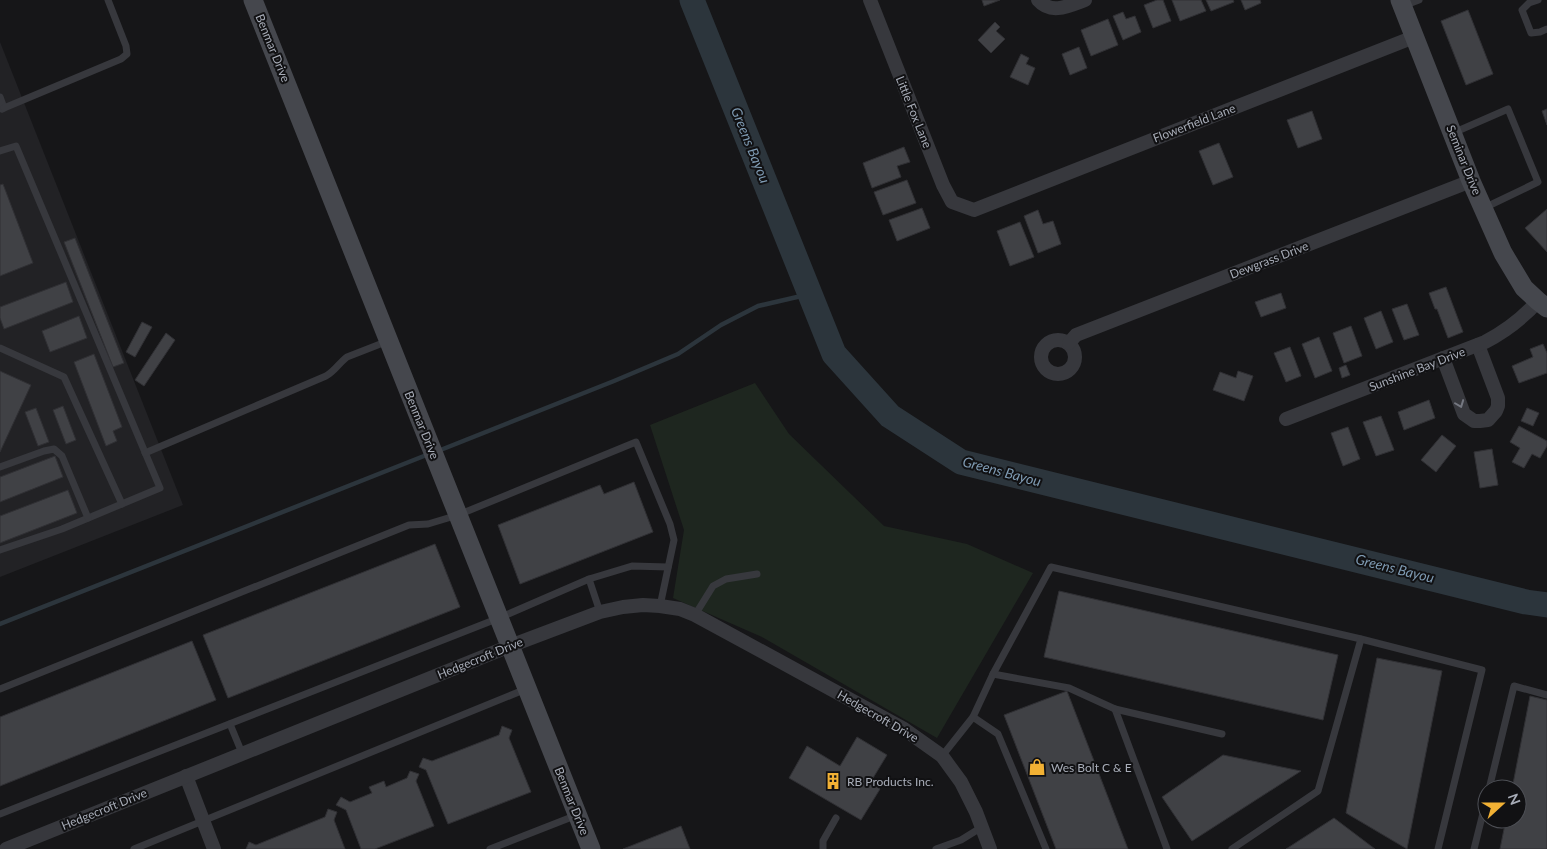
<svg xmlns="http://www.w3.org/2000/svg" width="1547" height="849" viewBox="0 0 1547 849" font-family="Lato,sans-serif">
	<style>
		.built { fill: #222225 }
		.green { fill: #1e261f }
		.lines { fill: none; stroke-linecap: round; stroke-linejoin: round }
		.stream { stroke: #2c353c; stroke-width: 4.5 }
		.river { stroke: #2c353c; stroke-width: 25 }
		.building { fill: #404145; stroke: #303034 }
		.lane { stroke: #37383d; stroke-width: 7 }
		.street { stroke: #37383d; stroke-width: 14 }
		.secondary { stroke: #45474d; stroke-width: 19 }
		.oneway { stroke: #757881 }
		.labels { text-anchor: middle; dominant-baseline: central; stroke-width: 4; stroke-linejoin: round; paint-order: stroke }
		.street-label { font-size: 12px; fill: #a8adb8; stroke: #111113 }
		.poi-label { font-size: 12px; fill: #a8adb8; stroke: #111113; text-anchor: start }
		.water-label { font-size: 14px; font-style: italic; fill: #7f9bb3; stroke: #111113 }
	</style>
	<rect width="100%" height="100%" fill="#161618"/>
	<!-- built -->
	<path class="built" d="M0,42L183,505L0,577Z"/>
	<!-- green -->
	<path class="green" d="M755,383L789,434L884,526L967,544L1033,573L937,738L762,637L673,598L684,530L650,425Z"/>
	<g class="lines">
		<!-- stream -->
		<g class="stream">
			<path d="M438,451L614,381L678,354L721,325L758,306L810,294"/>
			<path d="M0,624L429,454"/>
		</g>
		<!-- river -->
		<path class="river" d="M692,0L834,354L890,416L961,462L1526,602L1547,605"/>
	</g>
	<!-- building -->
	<g class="building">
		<path d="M982,0H1000L984,6Z"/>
		<path d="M1157,0H1163L1171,21L1153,28L1144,5Z"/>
		<path d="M1172,0H1201L1206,11L1180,21Z"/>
		<path d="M1206,0H1233L1234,2L1211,11Z"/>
		<path d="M1241,0H1260L1261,3L1245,10Z"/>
		<path d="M1468,10L1493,74L1466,85L1441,21Z"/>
		<path d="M1123,12L1126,19L1135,16L1141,32L1123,40L1113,16Z"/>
		<path d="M1108,19L1118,45L1091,56L1081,30Z"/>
		<path d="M995,22L1000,27L996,31L1005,39L991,53L978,40Z"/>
		<path d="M1079,47L1087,68L1070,75L1062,54Z"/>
		<path d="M1021,54L1029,58L1026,64L1035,68L1028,85L1010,77Z"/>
		<path d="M1547,109V125L1542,111Z"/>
		<path d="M1312,111L1322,139L1298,148L1287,120Z"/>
		<path d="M1219,143L1233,177L1213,185L1199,151Z"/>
		<path d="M904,147L910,162L897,166L901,177L872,188L863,163Z"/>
		<path d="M907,180L916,203L883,215L874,192Z"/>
		<path d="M3,184L33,263L0,276V185Z"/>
		<path d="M922,208L930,228L897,241L889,220Z"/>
		<path d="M1547,209V252L1525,228Z"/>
		<path d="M1038,210L1043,224L1053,221L1061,244L1038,253L1024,216Z"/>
		<path d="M1020,222L1034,257L1010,266L997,231Z"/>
		<path d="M75,238L124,363L113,367L64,242Z"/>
		<path d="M66,282L73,302L4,329L0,318V307Z"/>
		<path d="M1446,287L1463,332L1448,338L1437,309H1435L1429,293Z"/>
		<path d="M1281,293L1286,308L1261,317L1255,302Z"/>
		<path d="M1407,304L1419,335L1404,340L1392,309Z"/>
		<path d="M1381,311L1393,342L1376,349L1364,318Z"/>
		<path d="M79,316L87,338L50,352L42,331Z"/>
		<path d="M142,322L152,327L135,357L126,352Z"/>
		<path d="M1351,326L1362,356L1344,363L1333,333Z"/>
		<path d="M166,333L175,340L144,386L135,380Z"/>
		<path d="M1319,337L1332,371L1315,378L1302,344Z"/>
		<path d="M1543,344L1547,353V373L1519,383L1512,366L1533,357L1530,349Z"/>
		<path d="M1290,347L1301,376L1286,382L1274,353Z"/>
		<path d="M94,354L122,427L113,431L117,441L106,446L74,362Z"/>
		<path d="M1346,365L1350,375L1342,378L1339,368Z"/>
		<path d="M0,371L31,385L0,452Z"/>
		<path d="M1238,371L1253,376L1244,401L1213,390L1220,372L1236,378Z"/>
		<path d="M1429,400L1435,418L1404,430L1398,412Z"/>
		<path d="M63,406L76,440L66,444L53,410Z"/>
		<path d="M36,408L49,442L38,446L25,412Z"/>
		<path d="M1527,408L1539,413L1533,426L1521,421Z"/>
		<path d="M1381,416L1394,450L1376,456L1363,422Z"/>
		<path d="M1519,426L1547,441V446L1540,458L1532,454L1524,468L1512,462L1520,448L1510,442Z"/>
		<path d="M1348,427L1360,459L1343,466L1331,433Z"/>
		<path d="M1442,435L1456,446L1436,472L1421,460Z"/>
		<path d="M1492,449L1498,485L1480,488L1474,452Z"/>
		<path d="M55,456L63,477L0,502V477Z"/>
		<path d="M634,482L653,532L520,584L498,525L600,485L604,494Z"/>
		<path d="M68,490L77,513L0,543V516Z"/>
		<path d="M435,544L460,607L228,698L203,635Z"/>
		<path d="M1059,591L1338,655L1323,720L1044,657Z"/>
		<path d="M192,641L216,700L0,786V717Z"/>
		<path d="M1377,658L1442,671L1407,849L1346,813Z"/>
		<path d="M1067,691L1128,849H1056L1004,715Z"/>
		<path d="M1530,696L1547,700V849H1500L1506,819H1517V789H1512Z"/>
		<path d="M502,726L512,730L509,738L531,792L448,824L426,770L419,767L423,758L432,761L499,735Z"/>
		<path d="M857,737L887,755L870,783L880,789L861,820L789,778L807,746L840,766Z"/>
		<path d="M1223,755L1301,771L1192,841L1162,797Z"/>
		<path d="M410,771L419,774L416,781L434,826L375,849H361L346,810L336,805L341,797L350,802L372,793L369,787L384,781L386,787L407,778Z"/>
		<path d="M328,809L337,812L334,820L345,849H246L249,842L256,845L325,817Z"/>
		<path d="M1334,818L1375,849H1286Z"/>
		<path d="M681,826L690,849H623Z"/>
	</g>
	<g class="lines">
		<!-- lane -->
		<g class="lane">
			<path d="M1538,0L1529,3L1522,10L1531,33L1540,32L1547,29"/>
			<path d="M1403,6L1419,0"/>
			<path d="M0,97L4,108L2,109"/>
			<path d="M4,108L121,59L127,54L126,46L108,0"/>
			<path d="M1453,133L1508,109L1538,182L1484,208"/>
			<path d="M0,151L16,146L160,488L62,529L0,550"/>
			<path d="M0,348L64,377L122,504"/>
			<path d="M145,453L326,376C335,371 339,363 347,357L388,341"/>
			<path d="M0,467L44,451L54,449L62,456L88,518"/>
			<path d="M589,579L600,612"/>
			<path d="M695,615L713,586L726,579L757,574"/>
			<path d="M993,674L1069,688L1115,709L1167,849"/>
			<path d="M0,689L409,525L428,524L458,515L636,442L670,524L674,540L660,606"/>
			<path d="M1115,709L1222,734"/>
			<path d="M973,717L998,734L1046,849"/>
			<path d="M230,724L242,753"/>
			<path d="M942,756L973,717L993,674L1051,567L1361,639L1482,670L1438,849"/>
			<path d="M1489,789L1514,686L1547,695"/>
			<path d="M0,814L499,618L589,579L632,566L668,567"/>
			<path d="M134,849L526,689"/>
			<path d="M490,849L577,815"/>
			<path d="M823,849V841L836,818"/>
			<path d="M936,849L961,840L982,827"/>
			<path d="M1232,849L1318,791L1361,639"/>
			<path d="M1474,849L1487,797"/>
		</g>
		<!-- street -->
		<g class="street">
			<path d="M870,0L943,185L952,202L974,210L1414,37"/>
			<path d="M1038,0C1051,15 1069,6 1085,0"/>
			<circle cx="1058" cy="357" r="17"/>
			<path d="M1069,343L1076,335L1471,181"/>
			<path d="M1443,358L1464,414L1474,421H1480L1488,420L1496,411L1498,406V398L1478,345"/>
			<path d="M1286,419L1485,342C1506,331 1522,319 1538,301"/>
			<path d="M186,776L214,849"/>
			<path d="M6,849L510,646L600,612L623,607L643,605L660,606L680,609L695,615L904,729L942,756L961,782L976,812L990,849"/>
		</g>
		<!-- secondary -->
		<g class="secondary">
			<path d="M253,0L591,849"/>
			<path d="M1400,0L1471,181L1503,253L1524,288L1538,301L1547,308"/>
		</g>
	</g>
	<!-- one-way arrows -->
	<defs><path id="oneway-chevron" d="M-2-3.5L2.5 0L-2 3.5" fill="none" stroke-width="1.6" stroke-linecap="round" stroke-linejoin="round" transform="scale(1.25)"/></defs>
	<use class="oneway" href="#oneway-chevron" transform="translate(1460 404) rotate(69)"/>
	<!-- icons -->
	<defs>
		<g id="shop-bare" transform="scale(1.35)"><path d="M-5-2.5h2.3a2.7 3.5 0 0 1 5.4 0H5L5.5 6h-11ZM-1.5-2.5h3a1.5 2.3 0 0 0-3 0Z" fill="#f2b134" stroke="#111113" stroke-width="2.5" paint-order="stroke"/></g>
		<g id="building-bare" transform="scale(1.35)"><path d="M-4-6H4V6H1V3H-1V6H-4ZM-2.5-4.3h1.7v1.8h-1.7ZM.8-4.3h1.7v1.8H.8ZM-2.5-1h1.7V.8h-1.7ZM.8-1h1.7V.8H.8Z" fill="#f2b134" stroke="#111113" stroke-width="2.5" paint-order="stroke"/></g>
	</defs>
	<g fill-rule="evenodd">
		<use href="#shop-bare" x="1037" y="767"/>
		<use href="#building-bare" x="833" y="781"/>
	</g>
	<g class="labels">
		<!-- street labels -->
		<g class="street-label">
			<text transform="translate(273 48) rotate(68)">Benmar Drive</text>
			<text transform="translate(914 112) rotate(68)">Little Fox Lane</text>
			<text transform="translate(1194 123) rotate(-21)">Flowerfield Lane</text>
			<text transform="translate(1464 160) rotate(68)">Seminar Drive</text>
			<text transform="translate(1269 260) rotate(-21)">Dewgrass Drive</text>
			<text transform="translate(1417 369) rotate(-21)">Sunshine Bay Drive</text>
			<text transform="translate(422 425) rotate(68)">Benmar Drive</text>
			<text transform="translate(480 658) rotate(-22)">Hedgecroft Drive</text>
			<text transform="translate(878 716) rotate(30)">Hedgecroft Drive</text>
			<text transform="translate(572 801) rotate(68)">Benmar Drive</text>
			<text transform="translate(104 809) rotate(-22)">Hedgecroft Drive</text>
		</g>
		<!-- poi labels -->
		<g class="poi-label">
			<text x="1051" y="767">Wes Bolt C &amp; E</text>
			<text x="847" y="781">RB Products Inc.</text>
		</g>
		<!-- water labels -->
		<g class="water-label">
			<text transform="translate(751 145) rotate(68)">Greens Bayou</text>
			<text transform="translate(1002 471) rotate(15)">Greens Bayou</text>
			<text transform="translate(1395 568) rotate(14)">Greens Bayou</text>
		</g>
	</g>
	<!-- north arrow -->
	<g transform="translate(1502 804) rotate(69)"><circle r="24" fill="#111113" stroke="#4d4f55"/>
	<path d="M0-4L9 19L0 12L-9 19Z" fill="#f2b134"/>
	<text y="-8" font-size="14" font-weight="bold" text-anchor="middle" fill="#a8adb8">N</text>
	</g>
</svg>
